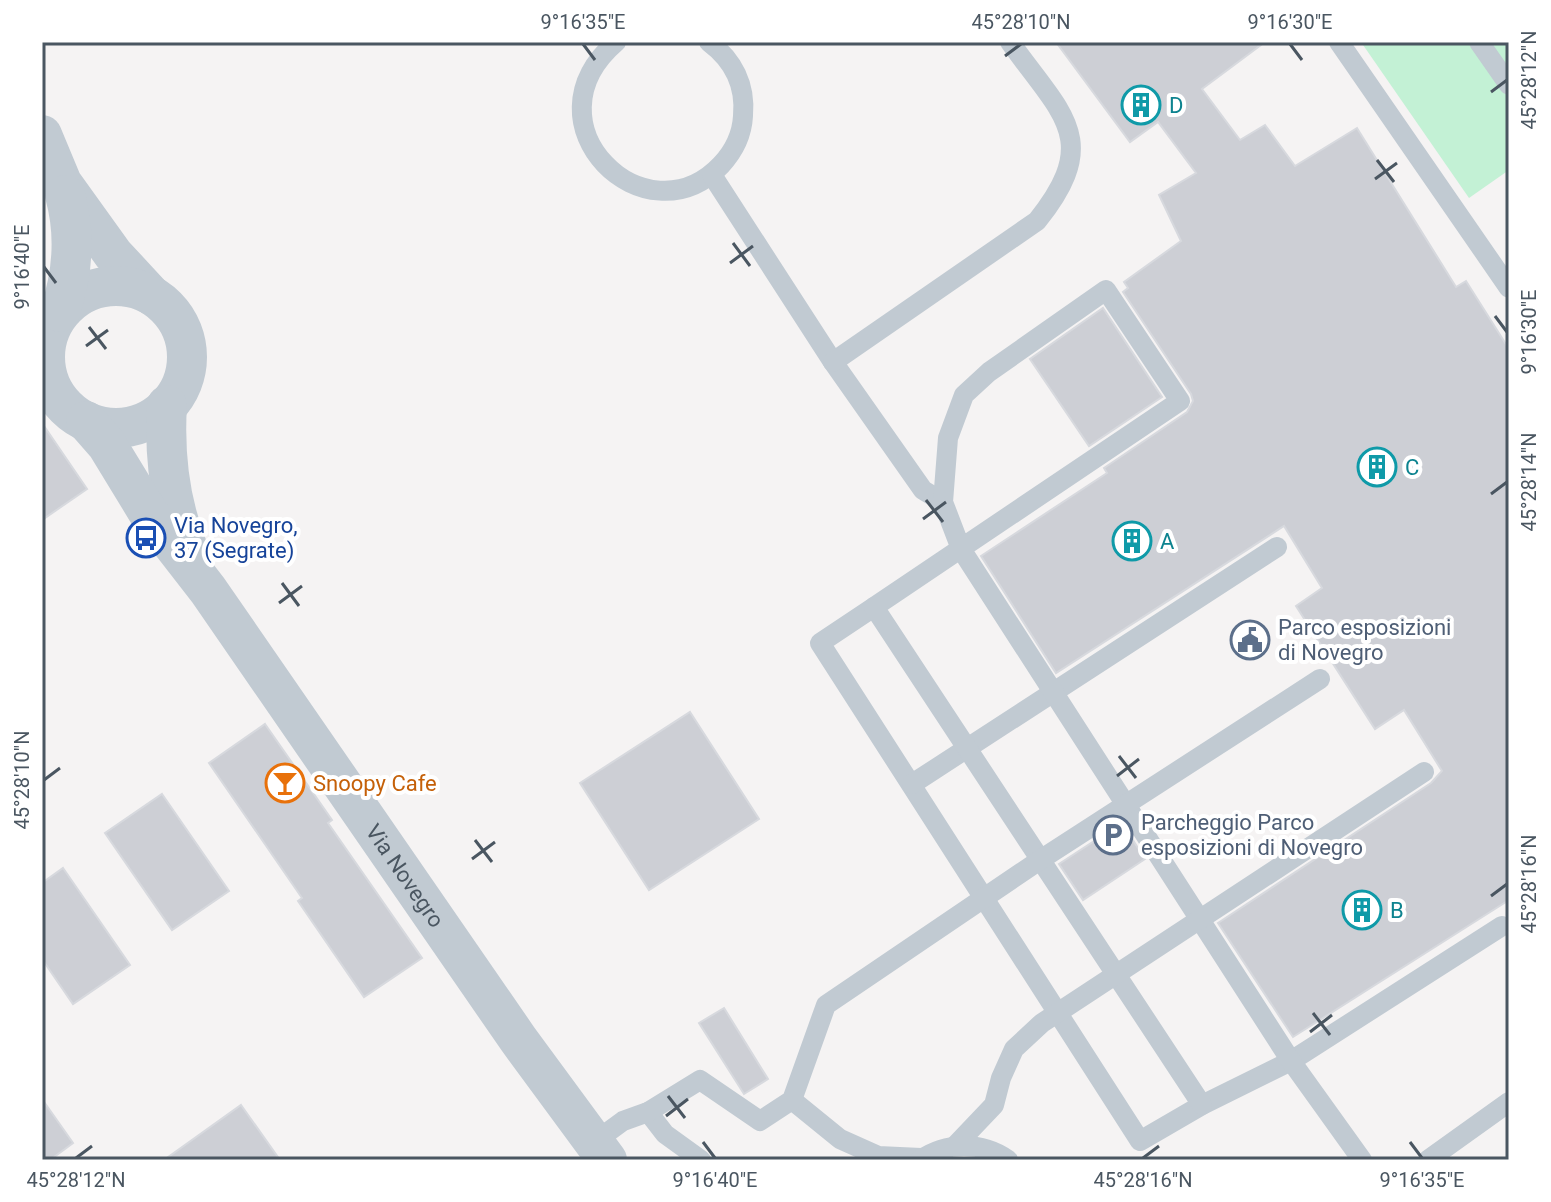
<svg xmlns="http://www.w3.org/2000/svg" width="1551" height="1202" viewBox="0 0 1551 1202" font-family="Roboto,sans-serif">
	<style>
		.green { fill: #c3f1d5 }
		.building { fill: #cdcfd5; stroke: #d7d9de; stroke-width: 2 }
		.lines { fill: none; stroke-linecap: round; stroke-linejoin: round }
		.service { stroke: #c1cad2; stroke-width: 20 }
		.minor { stroke: #c1cad2; stroke-width: 40 }
		.ticks { fill: none; stroke: #4a5661; stroke-width: 3 }
		.labels { text-anchor: middle; dominant-baseline: central; stroke-width: 8; stroke-linejoin: round; paint-order: stroke }
		.culture-label { font-size: 22px; fill: #0d838f; stroke: #fff; text-anchor: start }
		.transit-label { font-size: 22px; fill: #164399; stroke: #fff; text-anchor: start }
		.service-label { font-size: 22px; fill: #4e5e75; stroke: #fff; text-anchor: start }
		.food-label { font-size: 22px; fill: #c56008; stroke: #fff; text-anchor: start }
		.street-label { font-size: 22px; fill: #4a5661; stroke: #fff }
		.neatline { fill: none; stroke: #4a5661; stroke-width: 3 }
		.ticks-label { font-size: 20px; text-anchor: middle; fill: #4a5661 }
	</style>
	<rect width="100%" height="100%" fill="#f5f3f3"/>
	<!-- green -->
	<path class="green" d="M1361,42H1509V170L1469,198Z"/>
	<!-- building -->
	<g class="building">
		<path d="M1056,42H1265L1202,89L1240,140L1265,125L1295,166L1357,128L1456,287L1466,281L1509,349V900L1293,1037L1218,923L1431,783L1442,771L1404,710L1375,729L1296,606L1322,588L1284,526L1056,673L981,556L1107,473L1104,468L1187,412L1193,401L1191,394L1123,292L1128,288L1124,282L1181,241L1159,195L1196,173L1158,122L1130,142Z"/>
		<path d="M1103,308L1162,397L1089,446L1030,359Z"/>
		<path d="M42,423L87,489L42,520Z"/>
		<path d="M690,712L759,819L649,890L580,783Z"/>
		<path d="M265,724L332,820L328,823L422,958L364,997L298,901L302,898L209,763Z"/>
		<path d="M162,794L229,891L172,930L105,833Z"/>
		<path d="M1122,823L1145,859L1083,900L1059,864Z"/>
		<path d="M63,868L130,965L73,1004L42,959V883Z"/>
		<path d="M724,1008L768,1079L744,1094L699,1023Z"/>
		<path d="M42,1099L73,1143L50,1160H42Z"/>
		<path d="M241,1105L280,1160H164Z"/>
	</g>
	<g class="lines">
		<!-- service -->
		<g class="service">
			<path d="M616,42C521,124 646,244 721,165C734,151 742,135 743,116C746,85 733,60 709,42"/>
			<path d="M1339,42L1509,288"/>
			<path d="M1479,42L1509,85"/>
			<path d="M712,175L833,362L923,490L943,502"/>
			<path d="M833,362L1037,221C1103,139 1061,114 1010,42"/>
			<path d="M874,607L820,643L1140,1141L1202,1105L1291,1061L1502,926"/>
			<path d="M912,784L1277,547"/>
			<path d="M792,1100L840,1139L878,1156L921,1158"/>
			<path d="M1202,1105L874,607L1180,401L1106,290L989,372L964,395L948,438L943,502L961,549L1291,1061L1362,1160"/>
			<path d="M648,1112L665,1134L701,1160"/>
			<path d="M593,1143L623,1121L648,1112L700,1080L760,1121L792,1100L826,1005L1040,860L1320,679"/>
			<path d="M955,1146L994,1105L1001,1078L1014,1049L1042,1023L1424,772"/>
			<path d="M920,1160C946,1142 981,1141 1008,1160"/>
			<path d="M1428,1160L1509,1102"/>
		</g>
		<!-- minor -->
		<g class="minor">
			<path d="M42,135L62,183L113,254L151,295"/>
			<circle cx="116" cy="357" r="71"/>
			<path d="M60,312C73,273 76,235 65,195"/>
			<path d="M167,405C164,454 169,500 187,546"/>
			<path id="s1" d="M86,421L107,445L149,514L208,590L518,1039L607,1160"/>
		</g>
	</g>
	<!-- ticks -->
	<path class="ticks" d="M583,44L595,60M1290,44L1302,60M1005,56L1021,44M1491,92L1507,80M1377,160L1394,182M1375,179L1397,163M733,243L750,266M730,263L753,246M44,267L56,283M1495,316L1507,332M89,327L106,349M86,346L108,330M1491,494L1507,482M926,500L943,522M923,519L946,502M282,583L299,606M279,603L302,586M1119,756L1136,778M1117,776L1139,759M44,780L60,768M475,840L492,862M472,859L495,842M1491,896L1507,884M1313,1013L1330,1035M1310,1032L1332,1015M668,1096L685,1118M666,1116L688,1099M703,1142L715,1158M1410,1142L1422,1158M76,1158L92,1146M1143,1158L1159,1146"/>
	<!-- icons -->
	<defs>
		<g id="building-ring" transform="scale(2)"><circle r="9.5" fill="#fff" stroke="#0f9aa8" stroke-width="1.5"/><path d="M-4-6H4V6H1V3H-1V6H-4ZM-2.5-4.3h1.7v1.8h-1.7ZM.8-4.3h1.7v1.8H.8ZM-2.5-1h1.7V.8h-1.7ZM.8-1h1.7V.8H.8Z" fill="#0f9aa8"/></g>
		<g id="bus-ring" transform="scale(2)"><circle r="9.5" fill="#fff" stroke="#1a4fb4" stroke-width="1.5"/><path d="M-5-6H5V4H4V6H2V4H-2V6H-4V4H-5ZM-3.5-4V0h7V-4ZM-3.5 1.2v1.5H-2V1.2ZM2 1.2v1.5H3.5V1.2Z" fill="#1a4fb4"/></g>
		<g id="civic-ring" transform="scale(2)"><circle r="9.5" fill="#fff" stroke="#5c6f8a" stroke-width="1.5"/><path d="M-.6-6.5H3V-4.5H.6V-3L4-1V1h2V6H-6V1h2V-1L-.6-3ZM-1.2 2.5V6h2.4V2.5Z" fill="#5c6f8a"/></g>
		<g id="bar-ring" transform="scale(2)"><circle r="9.5" fill="#fff" stroke="#e8710a" stroke-width="1.5"/><path d="M-6-5H6L.8 .8V4.5H3.5V6h-7V4.5H-.8V.8Z" fill="#e8710a"/></g>
		<g id="parking-ring" transform="scale(2)"><circle r="9.5" fill="#fff" stroke="#5c6f8a" stroke-width="1.5"/><path d="M-3.5-5.5H1a3.5 3.5 0 0 1 0 7H-1V5.5H-3.5ZM-1-3.4V-.6H.8a1.4 1.4 0 0 0 0-2.8Z" fill="#5c6f8a"/></g>
	</defs>
	<g fill-rule="evenodd">
		<use href="#building-ring" x="1141" y="105"/>
		<use href="#building-ring" x="1377" y="467"/>
		<use href="#bus-ring" x="146" y="538"/>
		<use href="#building-ring" x="1132" y="541"/>
		<use href="#civic-ring" x="1250" y="640"/>
		<use href="#bar-ring" x="285" y="783"/>
		<use href="#parking-ring" x="1113" y="835"/>
		<use href="#building-ring" x="1362" y="910"/>
	</g>
	<g class="labels">
		<!-- culture labels -->
		<g class="culture-label">
			<text x="1169" y="105">D</text>
			<text x="1405" y="467">C</text>
			<text x="1160" y="541">A</text>
			<text x="1390" y="910">B</text>
		</g>
		<!-- transit labels -->
		<g class="transit-label">
			<text x="174" y="525">Via Novegro,<tspan x="174" dy="25">37 (Segrate)</tspan></text>
		</g>
		<!-- service labels -->
		<g class="service-label">
			<text x="1278" y="627">Parco esposizioni<tspan x="1278" dy="25">di Novegro</tspan></text>
			<text x="1141" y="822">Parcheggio Parco<tspan x="1141" dy="25">esposizioni di Novegro</tspan></text>
		</g>
		<!-- food labels -->
		<g class="food-label">
			<text x="313" y="783">Snoopy Cafe</text>
		</g>
		<!-- street labels -->
		<g class="street-label">
			<text stroke="none"><textPath href="#s1" startOffset="556">Via Novegro</textPath></text>
		</g>
	</g>
	<!-- border -->
	<rect width="1551" height="1202" fill="none" stroke="#ffffff" stroke-width="88"/>
	<rect x="44" y="44" width="1463" height="1114" class="neatline"/>
	<g class="ticks-label">
		<text x="583" y="29">9°16'35"E</text>
		<text x="1021" y="29">45°28'10"N</text>
		<text x="1290" y="29">9°16'30"E</text>
		<text transform="translate(1529 80) rotate(-90)" y="7">45°28'12"N</text>
		<text transform="translate(22 267) rotate(-90)" y="7">9°16'40"E</text>
		<text transform="translate(1529 332) rotate(-90)" y="7">9°16'30"E</text>
		<text transform="translate(1529 482) rotate(-90)" y="7">45°28'14"N</text>
		<text transform="translate(22 780) rotate(-90)" y="7">45°28'10"N</text>
		<text transform="translate(1529 884) rotate(-90)" y="7">45°28'16"N</text>
		<text x="76" y="1187">45°28'12"N</text>
		<text x="715" y="1187">9°16'40"E</text>
		<text x="1143" y="1187">45°28'16"N</text>
		<text x="1422" y="1187">9°16'35"E</text>
	</g>
</svg>
